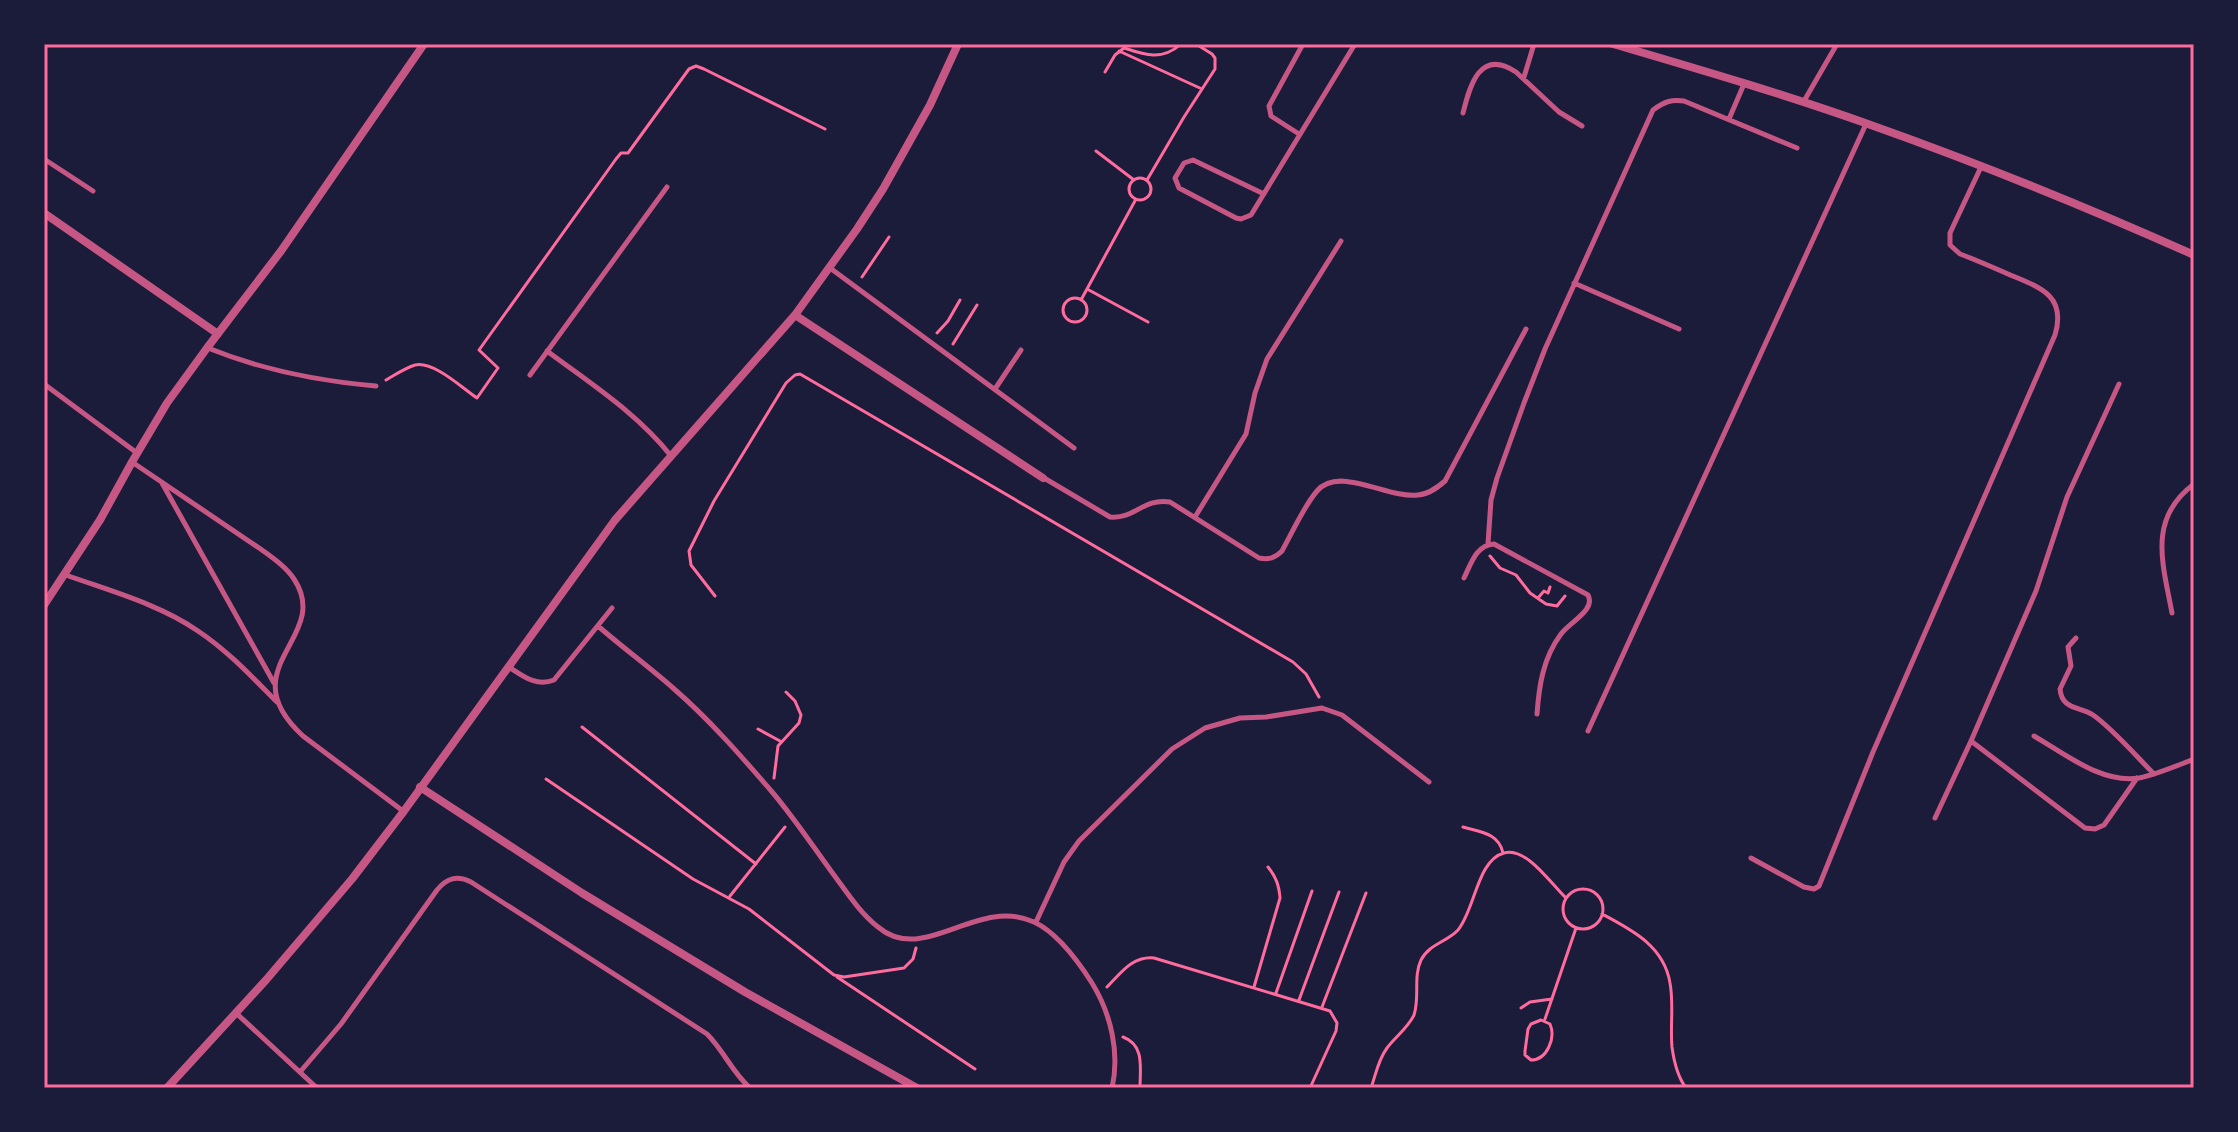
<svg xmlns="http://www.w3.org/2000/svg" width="2238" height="1132" viewBox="0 0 2238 1132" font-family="'Sofia Sans Condensed',sans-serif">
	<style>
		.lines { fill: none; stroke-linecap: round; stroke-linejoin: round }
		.path { stroke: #ff6b9d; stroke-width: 3 }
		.service { stroke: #c65784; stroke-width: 5 }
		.minor { stroke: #c65784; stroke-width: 8 }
		.neatline { fill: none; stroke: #ff6b9d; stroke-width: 3 }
	</style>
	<rect width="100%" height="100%" fill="#1b1b3a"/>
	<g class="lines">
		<path class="path" d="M1119 51 1202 89
			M1105 72 1115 55 1124 48C1145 55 1162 61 1181 44
			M1096 151 1134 180
			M1129 189a11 11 0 1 1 22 0a11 11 0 1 1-22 0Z
			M1147 180 1184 117 1215 69V58L1212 54 1196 44
			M862 277 889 237
			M1087 289 1148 322
			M1063 310a12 12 0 1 1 24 0a12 12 0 1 1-24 0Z
			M1081 300 1136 199
			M937 333 948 321 960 300
			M953 344 977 305
			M386 380C395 375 405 368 415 365 434 361 462 388 477 398L498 368 479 350 616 159 621 153H628L689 69 696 66 704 69 825 129
			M1490 556 1500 568 1516 575 1530 593 1546 604 1557 606 1565 596
			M715 596 691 565 689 551 714 501 786 383 795 375 800 374 1293 662 1306 674 1319 697
			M1538 598 1544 591 1548 593 1550 587
			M582 727 756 864
			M758 729 780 741
			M774 778 778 746 799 723 801 715 795 701 786 692
			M546 779 693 879 749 909 834 975 844 977 904 968 913 959 916 948
			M1463 827C1480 832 1499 833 1503 853
			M1563 909a20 20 0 1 1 40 0a20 20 0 1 1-40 0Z
			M730 896 785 827
			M1602 914C1632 930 1664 946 1670 983 1674 1004 1670 1026 1672 1047 1674 1062 1677 1076 1686 1088
			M837 977 975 1069
			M1107 987C1121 973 1132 956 1154 958L1330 1011 1337 1023 1336 1031 1310 1088
			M1254 987 1280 898C1279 885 1276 877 1268 867
			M1276 993 1312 891
			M1299 1000 1339 892
			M1322 1007 1366 893
			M1521 1008 1530 1002 1552 999
			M1545 1019 1576 928
			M1541 1020 1550 1024C1556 1038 1547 1060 1531 1060L1525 1055V1051L1528 1029 1531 1024Z
			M1123 1037C1145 1045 1140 1068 1140 1088
			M1371 1088C1376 1074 1378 1060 1387 1048 1395 1037 1408 1028 1414 1015 1420 997 1413 977 1421 960 1429 944 1447 942 1458 930 1475 910 1477 860 1504 853 1527 847 1550 883 1566 898"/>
		<path class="service" d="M1524 77 1534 44
			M1804 101 1837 44
			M1463 113C1470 85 1480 48 1516 72L1559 112 1582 126
			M1729 119 1744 84
			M1299 134 1271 116 1269 106 1303 44
			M44 159 93 191
			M1264 194 1193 160 1184 163 1175 178 1179 188 1236 218 1241 219 1251 215 1355 44
			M830 268 1074 448
			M1574 283 1679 329
			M208 348C262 370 318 381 376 386
			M547 351C591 384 637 413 671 456
			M530 375 667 187
			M44 384 137 453
			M995 389 1021 350
			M132 462 262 550C273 558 286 567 294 579 333 638 228 667 303 736L403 811
			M1044 478 1110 517C1136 519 1142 498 1170 502L1259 558C1269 560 1275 558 1282 551 1292 533 1304 506 1317 491 1339 465 1388 499 1418 495 1429 494 1437 488 1445 481L1526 329
			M162 483 274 683
			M1195 517 1246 434 1255 393 1267 359 1341 241
			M1488 544 1491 500 1497 478 1524 403 1545 349 1653 110C1664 102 1671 99 1684 101L1797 148
			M66 575C110 591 159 604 198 631 228 651 252 677 277 702
			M1464 578C1471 564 1476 545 1494 544L1588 595C1596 610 1570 622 1561 634 1543 658 1539 686 1537 714
			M2172 613C2163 564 2147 519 2194 484
			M598 626C622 647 648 666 673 688 709 719 742 757 773 793 794 818 812 845 831 871 846 891 859 912 878 927 924 966 977 896 1034 922 1058 933 1078 961 1092 983 1111 1014 1120 1053 1112 1088
			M2076 638 2068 647 2071 666 2060 689C2062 710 2079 706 2093 715 2112 728 2137 757 2154 774
			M509 667C523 676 536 687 554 680L612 608
			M1588 731 1866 124
			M2034 736C2065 754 2102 784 2139 778 2158 774 2176 766 2194 759
			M1971 741 2085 828 2095 829 2104 825 2137 778
			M1935 818 1971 741 2036 591 2067 497 2119 384
			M1751 858 1804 887 1814 889 1819 886 1873 752 2055 335C2067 295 2039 287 2008 274 1992 267 1976 260 1960 254L1950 245V233L1981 167
			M1036 922 1064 862 1079 841 1172 749 1205 728 1240 718 1266 717 1322 708 1342 715 1429 782
			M236 1013 317 1088
			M300 1072 341 1024 437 890C447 878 457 875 471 882L707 1034C724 1051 732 1072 750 1088"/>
		<path class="minor" d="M1613 44C1698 69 1784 94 1868 124 1978 163 2087 207 2194 255
			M44 213 218 334
			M795 315 1043 478
			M44 605 100 520 132 462 167 403 207 348 281 251 424 44
			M420 787 582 893 745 992 917 1088
			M167 1088 266 980 352 879 404 811 615 520 795 315 857 229 883 189 930 105 958 44"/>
	</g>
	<rect width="2238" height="1132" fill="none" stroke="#1b1b3a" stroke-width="92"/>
	<rect x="46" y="46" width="2146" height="1040" class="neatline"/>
</svg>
